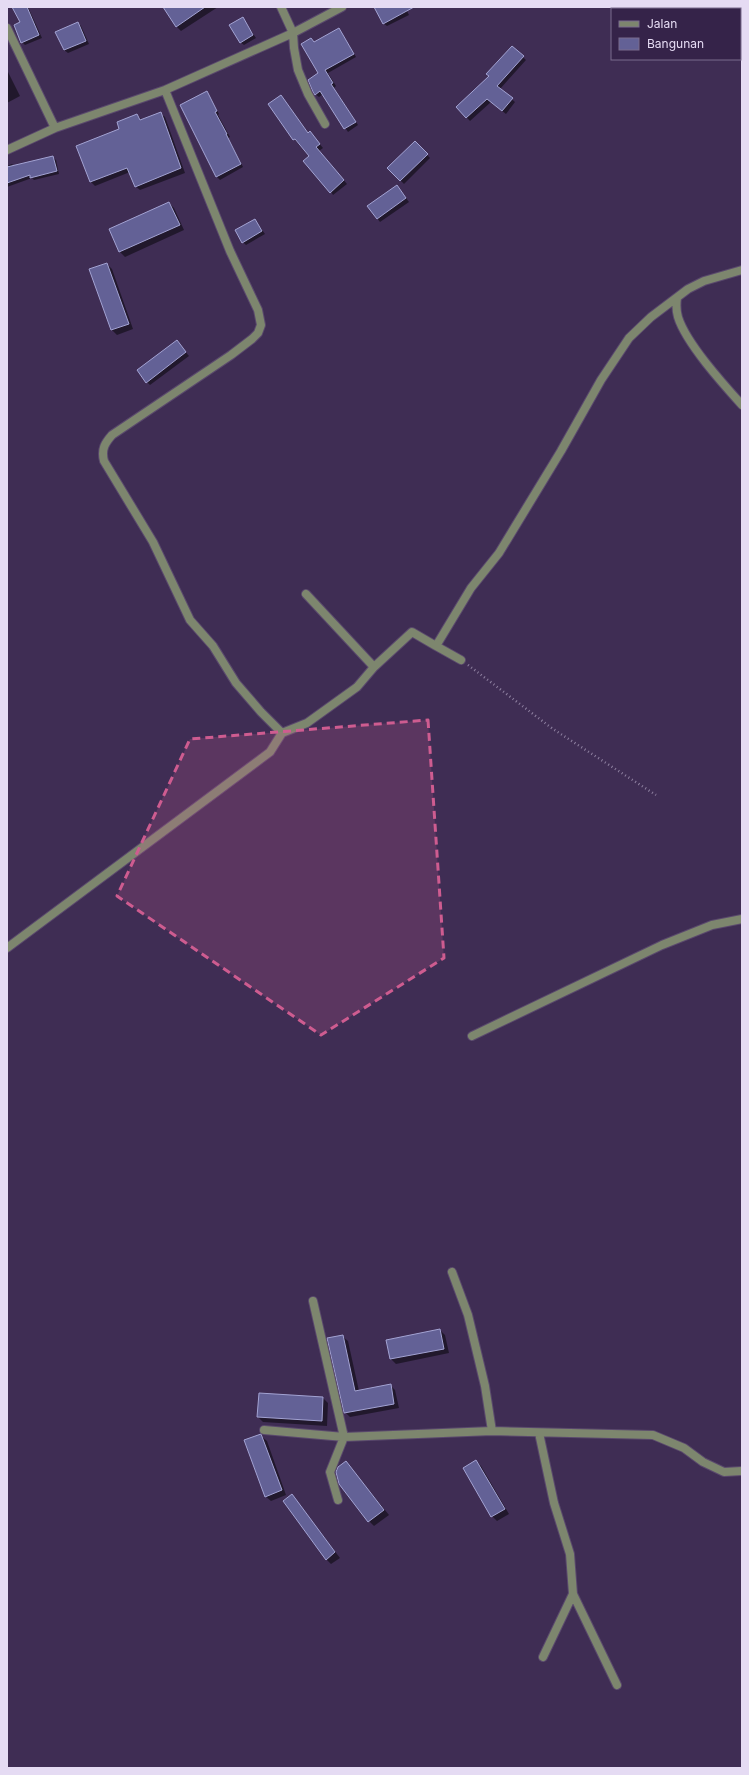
<svg xmlns="http://www.w3.org/2000/svg" width="749" height="1775" viewBox="0 0 749 1775" font-family="Inter,sans-serif">
	<style>
		.shadow { fill: #0007 }
		.building { fill: #636196; stroke: #a3a3d3 }
		.lines { fill: none; stroke-linecap: round; stroke-linejoin: round }
		.street-casing { stroke: #5a496d; stroke-width: 10 }
		.path { stroke: #8f81a1; stroke-width: 2.5; stroke-dasharray: 1 3; stroke-linecap: butt }
		.street { stroke: #7d866e; stroke-width: 8 }
		.marked { fill: #ce5c90; fill-opacity: 0.2; stroke: #ce5c90; stroke-width: 3; stroke-dasharray: 8 5; stroke-linejoin: round }
	</style>
	<rect width="100%" height="100%" fill="#3f2d54"/>
	<path class="shadow" d="M14 7H28L42 38 25 45 22 42 21 23Z
		M172 7H218L181 31 176 26Z
		M379 7H405L409 15 387 26 383 23Z
		M652 7H697L698 9H653Z
		M242 18 256 38 244 45 240 42Z
		M78 23 81 26 89 44 68 53 64 50 57 32Z
		M339 29 356 57 328 73 336 86 334 88 358 125 348 132 323 94 319 97 315 94 320 73Z
		M512 47 526 60 500 89 515 102 506 114 491 102 470 121 457 107 490 77Z
		M7 70 20 96 7 103Z
		M207 92 219 114 218 115 230 137 228 138 243 167 220 180 216 176Z
		M281 96 309 134 313 136 323 148 319 151 347 184 333 195 310 157 294 139 270 104Z
		M160 113 165 117 185 173 140 190 135 186 130 172 95 186 91 182 121 129 137 115 142 120Z
		M415 142 430 158 404 184 388 168Z
		M52 157 56 160 59 174 34 180 32 178 7 187V166L12 164 15 167Z
		M397 186 409 202 380 222 368 206Z
		M169 203 174 208 184 230 125 257 120 252 110 230Z
		M255 220 265 234 246 245 243 242Z
		M107 264 112 269 133 329 117 335 112 330 90 270Z
		M180 345 189 356 150 385 147 382Z
		M440 1330 445 1335 449 1353 396 1364 391 1359 387 1341Z
		M342 1336 348 1341 359 1391 390 1385 395 1390 399 1408 350 1417 345 1412Z
		M323 1398 328 1403 327 1426 263 1422 258 1417Z
		M261 1436 267 1441 286 1495 271 1501 265 1496Z
		M476 1461 481 1466 509 1514 497 1521 492 1516Z
		M346 1462 389 1515 374 1526 369 1521Z
		M292 1495 340 1558 331 1564 326 1559Z"/>
	<path class="building" d="M12 7H27L39 35 21 43 14 25 20 22Z
		M163 7H205L176 27Z
		M374 7H414L383 24Z
		M243 17 253 35 240 43 229 25Z
		M78 22 86 41 64 50 55 32Z
		M339 28 354 54 325 70 333 83 331 84 356 122 344 129 320 91 315 95 313 92 308 80 318 73 301 44 311 38 314 42Z
		M512 46 524 56 497 86 513 98 502 111 487 99 466 118 456 107 489 76 486 74Z
		M207 91 217 111 215 112 227 134H226L241 164 216 177 180 105Z
		M281 95 308 133 310 131 320 144 316 147 344 180 330 193 303 161 309 156 295 139 293 140 268 104Z
		M161 112 181 168 135 187 127 168 90 182 76 146 119 129 117 122 137 114 140 120Z
		M415 141 428 154 400 181 387 168Z
		M53 156 57 171 30 178V175L7 183V167Z
		M397 185 406 198 377 219 367 206Z
		M169 202 180 225 119 252 109 229Z
		M255 219 262 231 242 243 235 230Z
		M107 263 129 324 111 330 89 269Z
		M177 340 186 352 146 383 137 370Z
		M440 1329 444 1349 390 1359 386 1340Z
		M343 1335 355 1391 391 1384 394 1404 344 1413 327 1338Z
		M259 1393 323 1397 322 1421 257 1417Z
		M261 1434 282 1490 265 1497 244 1440Z
		M476 1460 505 1509 491 1517 463 1468Z
		M346 1461 384 1510 368 1522 339 1484 336 1472 338 1467Z
		M292 1494 335 1552 326 1560 283 1501Z"/>
	<g class="lines">
		<g class="street-casing">
			<path id="street" d="M281 7 293 33 294 48 298 70 308 94 325 124
				M7 28 55 128
				M165 90 230 251 258 310 261 325 258 333 252 339 231 355 112 435C105 443 101 449 104 461L153 542 190 620 213 646 236 683 261 712 282 733
				M7 150 55 128 165 90 293 33 342 7
				M677 298C676 305 676 310 678 317 686 343 723 384 742 405
				M306 594 374 667
				M436 646 461 660
				M7 948 270 752 282 733 307 723 357 687 374 667 412 632 436 646 471 588 499 553 561 451 601 380 629 338 651 317 688 289 704 281 742 270
				M472 1036 662 945 712 925 742 919
				M452 1272 468 1315 485 1386 492 1431
				M264 1430 344 1437 313 1301
				M539 1433 554 1503 570 1554 573 1594 543 1657
				M338 1500 330 1472 344 1437 492 1431 653 1435 684 1448 703 1462 724 1472 742 1471
				M573 1594 617 1685"/>
		</g>
		<path class="path" d="M468 665 553 729 656 795"/>
		<use href="#street" class="street"/>
	</g>
	<path class="marked" d="M428 720 444 958 321 1035 117 896 190 739Z"/>
	<rect width="749" height="1775" fill="none" stroke="#e5dbf3" stroke-width="16"/>
	<rect x="611" y="8" width="130" height="52" fill="#352349" stroke="#7b6d8d"/>
	<rect x="619" y="21" width="20" height="6" fill="#7d866e" stroke="#7b6d8d"/>
	<text x="647" y="28" font-size="12" fill="#e5dbf3">Jalan</text>
	<rect x="619" y="38" width="20" height="12" fill="#636196" stroke="#7b6d8d"/>
	<text x="647" y="48" font-size="12" fill="#e5dbf3">Bangunan</text>
</svg>
